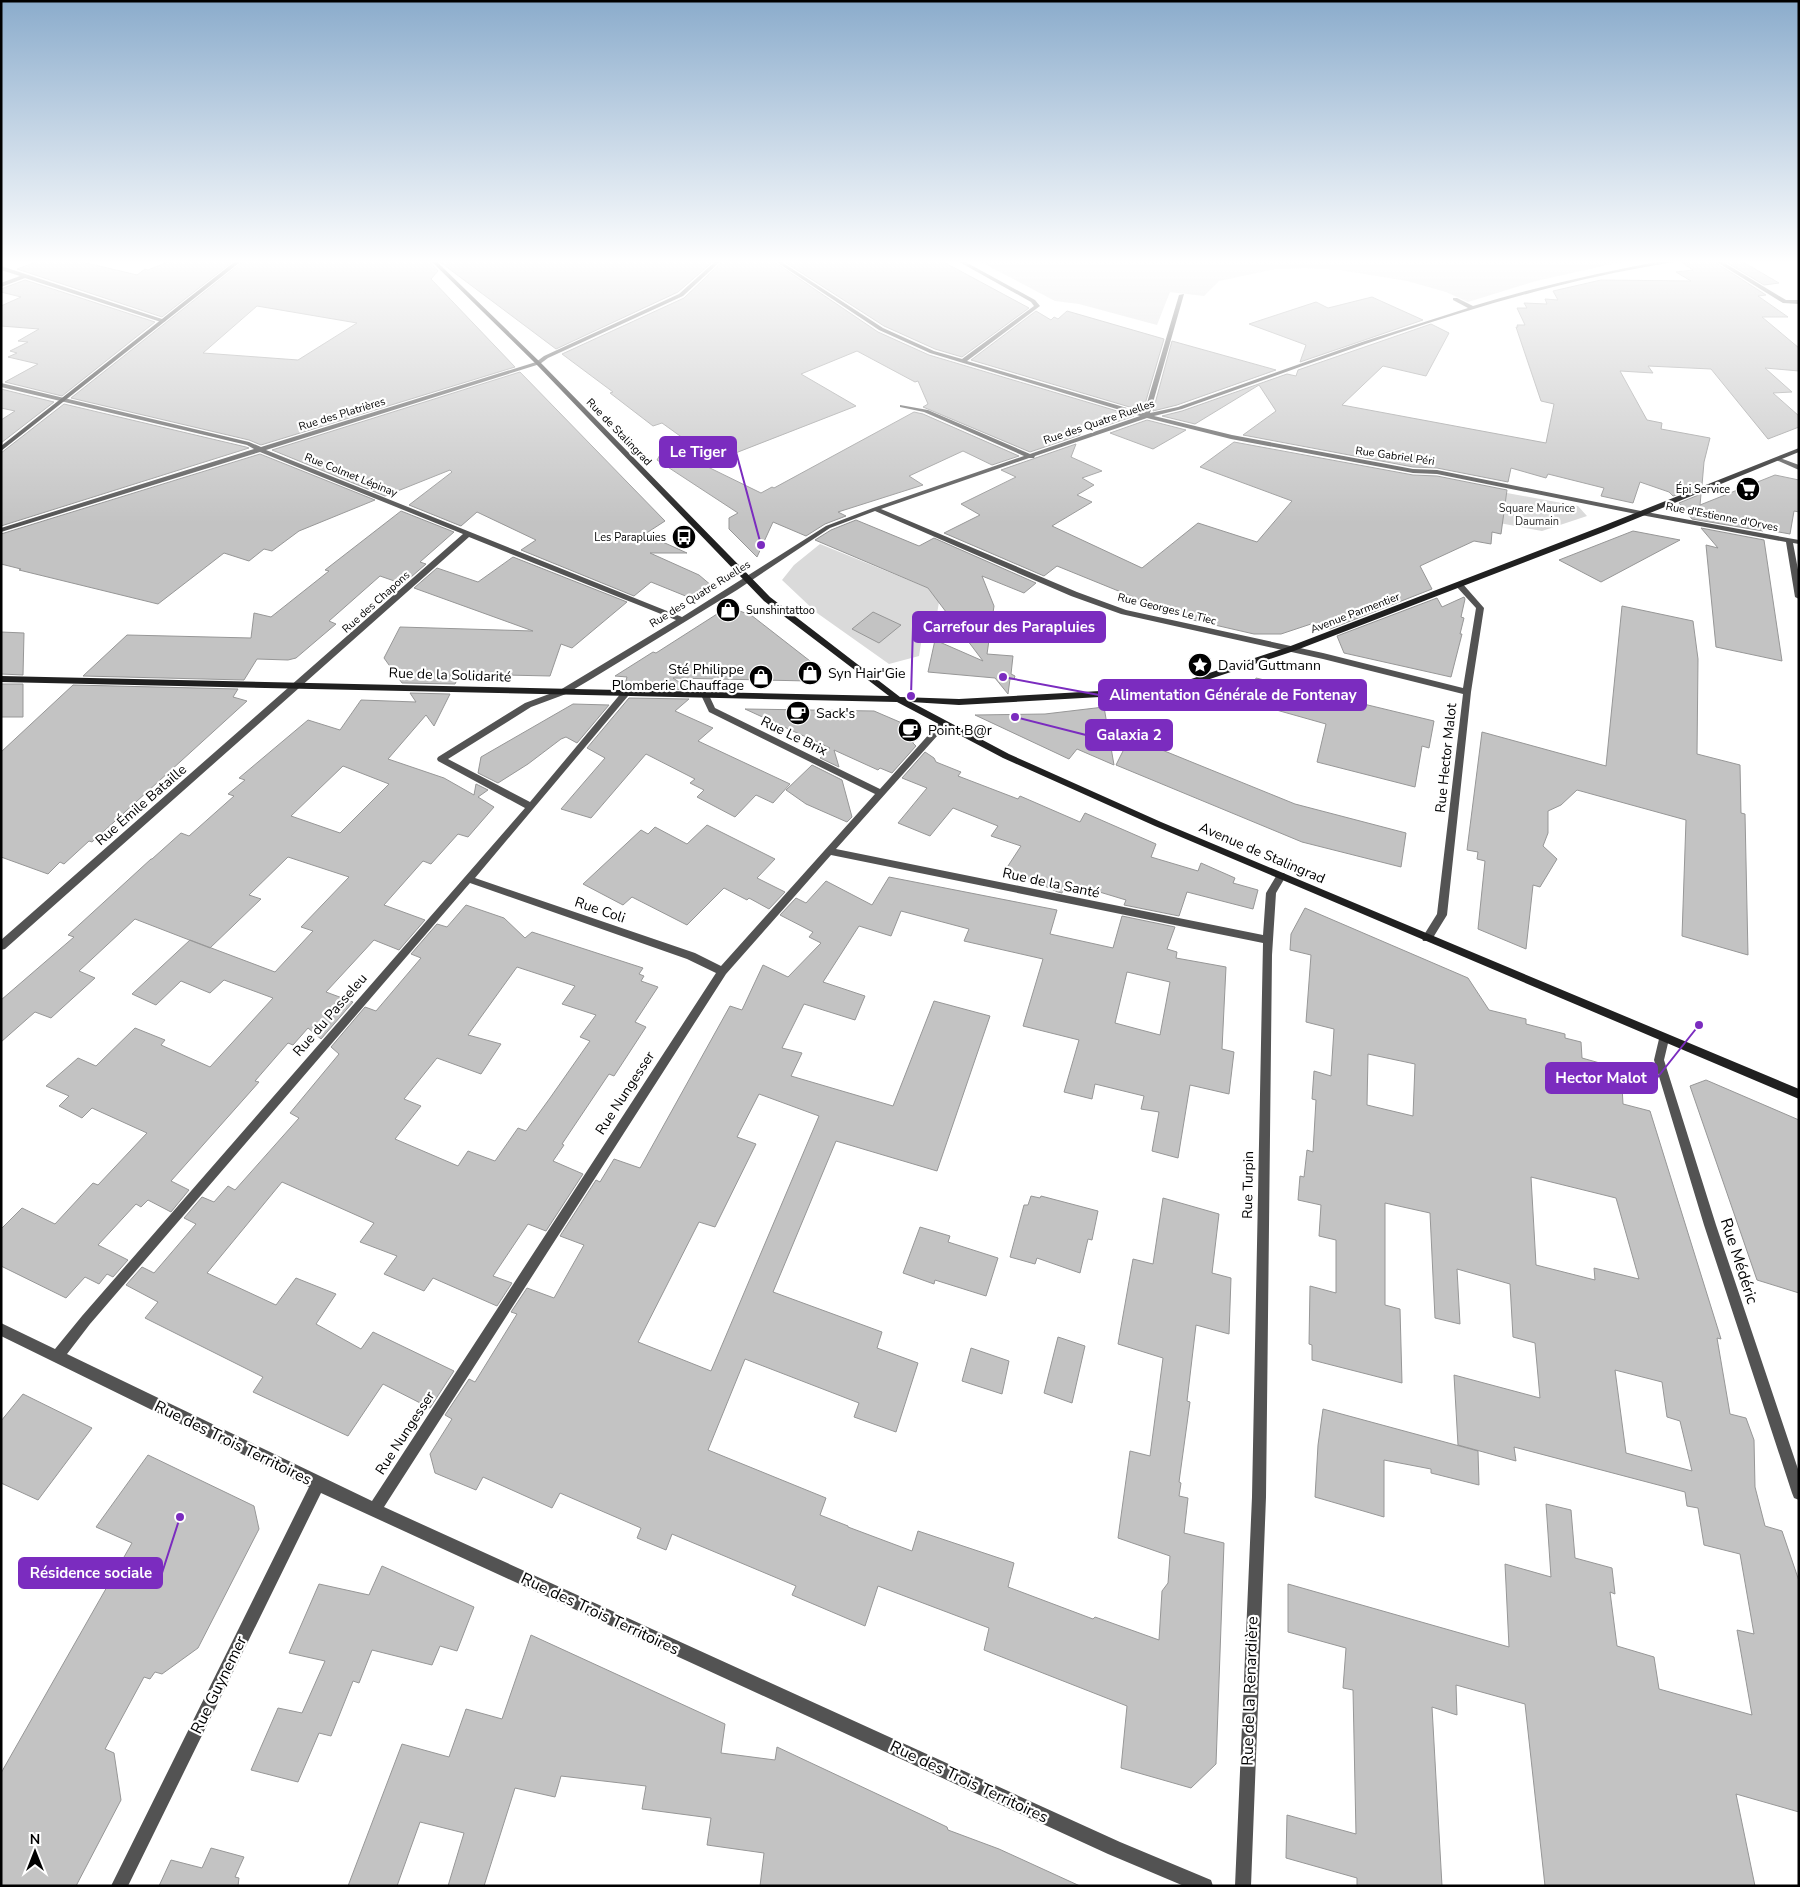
<svg xmlns="http://www.w3.org/2000/svg" width="1800" height="1887" viewBox="0 0 1800 1887" font-family="'Nunito Sans',sans-serif">
	<style>
		.green { fill: #dadada }
		.building { fill: #c3c3c3; stroke: #979797; fill-rule: evenodd }
		.lines { fill: none; stroke-linecap: round; stroke-linejoin: round }
		.street { fill: #535353; fill-rule: evenodd }
		.secondary { fill: #202020; fill-rule: evenodd }
		.labels { text-anchor: middle; dominant-baseline: central; stroke-width: 4.5; stroke-linejoin: round; paint-order: stroke }
		.far-street-label { font-size: 11px; fill: #000; stroke: #fff }
		.far-poi-label { font-size: 11px; fill: #000; stroke: #fff; text-anchor: end }
		.far-park-label { font-size: 11px; fill: #313131; stroke: #fff }
		.poi-label { font-size: 14px; fill: #000; stroke: #fff; text-anchor: start }
		.street-label { font-size: 14px; fill: #000; stroke: #fff }
		.near-street-label { font-size: 16px; fill: #000; stroke: #fff }
		.leader { fill: none; stroke: #7b2cbf; stroke-width: 2 }
		.callout-dot { fill: #7b2cbf; stroke: #fff; stroke-width: 2 }
		.callout { fill: #7b2cbf; stroke: #7b2cbf; stroke-width: 2 }
		.callout-label { font-size: 15px; text-anchor: middle; font-weight: bold; fill: #fff }
	</style>
	<rect width="100%" height="100%" fill="#fff"/>
	<path class="green" d="M975 259H1635L1536 281 1468 302 1446 292 1407 281 1340 270 1305 268 1276 269 1219 281 1204 296 1170 292 1157 325 1079 304 1055 301Z
		M1507 493 1578 506 1587 516 1542 531 1494 522 1498 497 1506 498Z
		M820 544 928 588 939 602 933 638 922 637 919 656 889 664 817 613 782 580 794 565Z"/>
	<path class="building" d="M44 259H70L137 275 145 269 148 270 175 259H236L162 317 17 269Z
		M246 259H427L438 271 431 279 515 367 261 445 249 440 71 398ZM257 306 357 323 298 360 203 353Z
		M436 259H716L678 292 556 349Z
		M725 259H770L878 332 929 355 1134 416 1099 428 1085 423 1080 435 1030 452 923 407 928 404 918 381 915 382 857 351 801 374 856 406 715 461 662 423 653 426 610 393 613 392 562 354 684 298Z
		M780 259H938L1029 308 962 357 935 349 884 326Z
		M1683 259H1710L1766 295 1758 296 1788 317H1762L1799 348V371L1765 368 1792 392 1773 393 1799 416V427L1768 439 1711 369 1648 366 1653 373 1620 371 1647 420 1662 423 1661 429 1710 438 1704 462 1702 485 1673 496 1669 492 1640 482 1633 503 1601 496 1604 488 1548 474 1546 478 1511 468 1508 482 1437 468 1413 467 1243 435 1276 411 1259 385 1195 424 1162 416 1182 411 1287 374 1296 376 1298 370 1431 324 1449 333 1426 376 1383 366 1342 405 1546 443 1554 404 1541 401 1516 327H1518L1517 325H1525L1517 308H1527L1524 303 1547 304 1545 299 1558 300 1553 291 1601 280 1691 281 1676 272 1693 270 1681 262Z
		M1721 259H1738L1779 283 1764 285Z
		M25 280 155 322 62 396 5 382 38 364 8 357 17 353 10 351 28 342 18 341 39 329 1 326V306L21 297 1 292V289Z
		M1372 297 1423 320 1300 362 1306 345 1249 324 1316 302 1328 308Z
		M1036 311 1051 320 1054 317 1058 319 1067 311 1164 339 1143 411 971 360Z
		M1172 341 1276 370 1177 405 1153 411Z
		M520 372 665 521 645 534 687 553H650L699 575 712 586 693 599 651 582 634 596 521 550 536 540 477 512 461 526 409 505 452 472 450 470 385 496 272 450Z
		M1 389 54 402 1 443V420L15 411 1 408Z
		M64 404 246 447 249 448 1 526V453Z
		M914 412 923 414 1019 456 992 465 963 451 909 476 923 485 838 512 846 516 825 524 806 536 773 522 757 557 729 529V518L738 513 657 460 665 446 761 493 772 487 774 488Z
		M1147 420 1186 430 1153 449 1110 433Z
		M1234 442 1413 475 1437 476 1507 490 1501 534 1492 532 1491 544 1474 541 1420 566 1432 589 1330 629 1311 624 1281 634H1254L1193 620 1194 618 1144 607 1148 603 1057 566 1044 576 944 533 980 515 961 504 1016 477 1001 470 1076 444 1071 457 1102 471 1082 478 1094 485 1077 495 1092 502 1052 526 1142 568 1198 523 1257 542 1292 501 1200 467Z
		M260 454 375 500 299 531 272 551 264 549 249 561 224 553 158 604 19 570 21 569 1 564V534Z
		M1775 475 1799 480V512L1794 511 1790 534 1762 529 1763 531 1692 519 1679 503 1701 494 1700 505Z
		M401 511 454 532 420 562 426 564 403 584 380 576 329 621 336 624 296 658 288 660 257 659 244 680 83 676 127 635 251 638 254 613 271 617 329 571 325 570Z
		M856 520 919 546 934 538 1036 583 1024 593 982 576 994 606 987 654 1013 656 1011 674 1015 676 1014 679H1010L1008 694 995 678 928 672 935 640 983 661 928 588 815 540 831 530Z
		M1701 528 1764 540 1782 661 1716 647 1706 545 1718 548Z
		M1633 531 1680 540 1601 582 1559 560Z
		M513 557 627 602 572 648 561 644 550 676 460 674 455 684 402 683 384 658 400 627 533 631 414 588 437 568 478 582Z
		M1464 597 1465 599 1461 617 1464 618 1460 634H1462L1451 677 1344 653 1337 636 1437 598 1442 607Z
		M1622 606 1693 621 1698 659 1697 754 1740 765 1741 813 1745 814 1748 955 1682 936 1686 820 1577 790 1561 805 1548 811V833L1543 846 1557 859 1540 887 1533 885 1526 949 1478 929 1485 861 1477 859 1478 852 1467 850 1482 732 1606 766Z
		M728 607 751 615 819 668 808 681 673 678 691 690 624 688 627 677 615 676 653 652 656 653Z
		M873 612 901 625 879 643 852 629Z
		M1 632 24 633 23 675 1 674Z
		M1256 678 1434 721 1429 748 1422 746 1415 787 1317 762 1326 724 1248 702Z
		M1 684H23V717H1Z
		M73 685 238 689 233 697 247 701 92 842 89 841 64 864 60 862 48 874 1 857V752Z
		M410 693 450 694 434 726 426 715 388 759 444 778 474 795 476 784 488 790 478 797 494 807 468 837 458 834 431 864 423 861 384 905 425 920 399 950 374 940 326 992 353 1002 321 1039 308 1028 293 1045 288 1043 255 1081 259 1082 171 1181 189 1190 171 1212 148 1200 141 1207 136 1204 98 1245 128 1260 113 1277 107 1274 99 1284 85 1277 66 1298 1 1266V1229L22 1208 55 1224 93 1183 98 1185 147 1133 92 1108 82 1118 59 1106 69 1096 46 1086 78 1058 96 1066 135 1028 165 1040 161 1045 210 1067 273 998 224 980 210 993 181 981 156 1005 132 994 190 940 275 972 313 931 301 927 349 877 288 857 249 895 261 899 210 948 135 919 79 971 95 978 51 1018 35 1012 1 1042V1000L74 937 68 935 151 859H152L181 833 189 836 234 796 228 794 245 780 239 778 308 720 340 730 361 700 416 702ZM343 766 389 784 340 833 291 816Z
		M629 698 689 699 675 711 713 728 698 741 790 784 773 803 756 795 735 817 697 797 704 790 690 783 695 779 646 754 591 818 561 809 605 758 587 748Z
		M573 704 609 705 577 743 566 737 561 739 528 764 498 783 478 773 481 757Z
		M1104 707 1114 765 1077 749 1069 759 975 715 1045 714Z
		M745 709 874 711 909 726 913 743 916 746 892 773 880 768 878 770 834 750 839 767 820 758 830 748Z
		M1130 737 1295 804 1406 833 1401 867 1302 842 1116 765Z
		M925 752 934 758 936 762 961 772 958 776 1018 799 1020 796 1080 822 1085 813 1156 844 1151 857 1198 871 1201 863 1235 878 1233 883 1258 890 1253 909 1187 892 1179 916 1124 905 1126 900 1073 884 1071 888 1064 886 1062 893 1058 892 1006 869 1021 846 991 836 998 826 953 808 930 836 898 823 927 788 902 778Z
		M812 765 842 780 852 817 847 822 806 804 786 790Z
		M707 825 775 859 757 878 785 892 769 909 749 898 747 900 724 888 687 925 632 897 623 905 583 884 641 830 648 834 655 827 687 844Z
		M889 877 1057 910 1050 934 1113 948 1122 916 1175 927 1167 949 1177 952 1176 958 1226 967 1222 1049 1234 1052 1229 1094 1190 1085 1178 1158 1152 1151 1159 1112 1141 1109 1144 1096 1095 1084 1092 1099 1064 1092 1079 1040 1023 1026 1043 959 964 941 969 929 901 911 891 936 859 926 823 982 865 996 855 1020 804 1004 782 1048 802 1053 791 1076 893 1106 934 1001 990 1016 937 1171 836 1141 773 1292 882 1332 877 1348 918 1363 896 1432 854 1417 859 1403 745 1359 708 1450 826 1498 820 1515 848 1526V1527L912 1551 918 1531 1014 1563 1008 1587 1093 1619 1095 1617 1159 1640 1162 1591 1168 1583 1170 1556 1118 1538 1130 1451 1150 1456 1163 1358 1118 1344 1133 1259 1153 1264 1163 1198 1219 1214 1212 1273 1231 1278 1229 1334 1196 1325 1187 1401 1190 1402 1179 1482 1181 1483 1179 1496 1188 1498 1184 1533 1224 1543 1216 1764 1191 1788 1121 1768 1127 1706 984 1650 989 1628 878 1586 865 1626 792 1595 796 1586 672 1534 666 1550 637 1538 641 1528 560 1493 552 1508 483 1477 476 1490 435 1473 430 1454 452 1419 445 1415 469 1379 475 1382 517 1314 511 1312 527 1288 554 1298 584 1245 560 1236 596 1180 600 1182 614 1159 640 1168 730 1006 742 1010 763 965 788 977 821 943 809 937 813 932 780 915 796 898 806 903 826 881 872 905ZM1127 972 1170 982 1160 1035 1115 1023ZM759 1094 819 1116 711 1371 638 1342 699 1222 715 1227 756 1144 737 1137Z
		M466 905 504 918 525 938 532 932 643 968 639 974 644 976 641 981 658 987 635 1022 646 1027 614 1076 609 1074 562 1144 564 1145 553 1161 583 1174 546 1231 528 1224 493 1276 512 1283 497 1306 433 1278 424 1291 384 1274 397 1256 360 1242 374 1223 282 1182 207 1273 276 1305 296 1278 336 1294 316 1324 361 1349 373 1332 454 1371 430 1408 383 1384 348 1436 253 1392 263 1377 145 1318 158 1302 126 1285 142 1267 154 1273 196 1224 184 1218 202 1197 214 1202 228 1186 235 1190 299 1118 290 1113 339 1054 331 1047 365 1007 376 1011 421 958 411 954 437 924 447 927ZM517 967 575 986 562 1004 596 1015 580 1037 590 1041 550 1098 526 1131 518 1128 495 1161 468 1151 458 1166 395 1139 421 1106 404 1099 437 1058 481 1074 501 1044 468 1035Z
		M1305 908 1468 978 1489 1010 1526 1019V1024L1565 1034V1038L1581 1042 1582 1058 1621 1069 1623 1104 1650 1111 1721 1339 1717 1338 1730 1414 1746 1418 1754 1440 1755 1487 1765 1526 1782 1531 1799 1581V1812L1736 1794 1755 1886H1545L1525 1704 1456 1685 1457 1715 1432 1707 1442 1886H1357V1878L1286 1858 1287 1815 1356 1834 1353 1690 1343 1688 1346 1648 1288 1632V1584L1509 1647 1505 1564 1551 1577 1546 1504 1571 1510 1575 1558 1612 1568 1615 1594 1610 1592 1617 1646 1654 1657 1659 1689 1752 1715 1737 1630 1754 1634 1740 1554 1704 1545 1698 1508 1687 1506 1685 1492 1514 1447 1516 1461 1458 1445 1454 1375 1540 1398 1535 1343 1513 1337 1510 1284 1457 1269 1460 1324 1435 1318 1430 1213 1385 1203V1305L1400 1309 1402 1383 1312 1360V1345L1309 1344 1310 1286 1336 1293V1240L1319 1236 1321 1205 1298 1200 1300 1176 1304 1177 1307 1150 1313 1152 1316 1100 1312 1099 1314 1071 1331 1076 1334 1029 1306 1022 1311 955 1290 950 1291 934ZM1368 1054 1415 1064 1413 1116 1367 1105ZM1531 1177 1616 1198 1639 1279 1594 1268 1595 1280 1536 1265ZM1615 1370 1662 1382 1667 1417 1680 1421 1692 1471 1626 1453Z
		M1706 1080 1799 1120V1293L1757 1280 1690 1086Z
		M1031 1196 1040 1198 1041 1196 1098 1211 1092 1240 1088 1239 1080 1273 1037 1258 1035 1264 1010 1257 1024 1205H1028Z
		M920 1227 950 1236 948 1242 998 1258 986 1296 935 1280 934 1284 903 1273Z
		M1058 1337 1085 1346 1072 1403 1044 1393Z
		M971 1348 1009 1361 1002 1394 962 1381Z
		M23 1394 92 1428 38 1500 1 1483V1421Z
		M1323 1409 1478 1451 1479 1485 1431 1473V1469L1384 1460V1517L1315 1497 1318 1445Z
		M148 1455 254 1506 259 1529 198 1648 162 1674 155 1672 150 1679 144 1677 105 1749 114 1753 121 1800 76 1886H1V1773L132 1543 96 1527Z
		M382 1566 474 1607 457 1651 440 1646 432 1665 372 1650 359 1683 353 1681 331 1736 319 1733 298 1782 251 1770 278 1708 302 1713 325 1661 289 1653 319 1584 369 1595Z
		M531 1635 725 1724 721 1753 775 1760 777 1747 922 1815 947 1827 948 1830 999 1849 1080 1886H760L764 1853 707 1845 711 1818 642 1809 646 1786 561 1776 555 1797 515 1788 484 1886H448L464 1833 420 1822 397 1886H348L402 1744 449 1757 466 1709 502 1719Z
		M211 1848 244 1857 235 1877 239 1878 238 1886H159L171 1860 202 1868Z"/>
	<g class="lines">
		<path class="street" d="M718 259H723L683 296 548 358 540 364 266 450 682 617 826 526 873 508 1024 456 924 412 900 407V405L928 410 1030 454 1140 416 930 353 879 330 772 259H777L883 328 934 351 962 359 1034 306 1031 302 954 259H960L1035 300 1040 306 967 361 1144 413 1179 295 1184 294 1150 413 1178 407 1362 342 1468 308 1453 300V298H1457L1473 306C1539 286 1606 271 1673 259H1681L1679 261C1637 268 1595 276 1553 287 1427 319 1305 366 1182 409L1154 416 1232 435 1413 469 1437 470 1641 511 1799 540V544L1793 543 1799 575V599L1795 597 1786 542 1641 515 1437 474 1413 473 1231 439 1147 418 1035 456 1034 458H1029L881 509 1077 592 1126 610 1323 653 1463 688 1476 608 1455 585 1456 583H1462L1484 608 1471 692 1447 915 1431 941H1423L1422 938 1437 914 1463 694 1323 659 1121 614 1071 596 875 511 830 528 737 590 593 678 566 694 531 707 448 759 530 802 622 692H628V696L475 878 695 953 721 966 875 794 709 712 701 695 705 692 708 693 715 708 880 789 940 722H946V726L836 849 1263 935 1266 893 1278 873H1284L1286 876 1276 893 1272 955 1266 1497 1251 1886H1235L1252 1497 1263 943 831 855 726 974 384 1507 1120 1842 1211 1880 1213 1886H1184L1108 1854 321 1493 128 1886H111L309 1487 1 1336V1323L55 1349 82 1316 525 808 438 761 437 759 438 757 525 703 560 690 676 620 469 537 5 949 1 950V940L463 534 260 452 1 532V528L254 449 247 445 1 387V383L249 442 261 447 536 362 544 356 679 294ZM470 883 687 959 716 973 372 1501 67 1354 90 1324Z
			M1712 259H1718L1786 300H1799V304L1783 303Z
			M1 266 165 320 166 321 161 322 25 278 1 287V283L20 276 1 270Z
			M1776 458H1780L1799 465V470L1776 460Z
			M1664 1035 1668 1036 1669 1039 1664 1060 1716 1225 1799 1472V1500L1794 1498 1792 1493 1704 1225 1654 1060 1659 1039 1660 1036Z"/>
		<path class="secondary" d="M238 259H244L1 451V446Z
			M429 259H434L540 362 770 597 900 697 959 699 1118 690 1182 682 1288 647 1600 527 1799 448V452L1606 531 1294 651 1186 687 1118 696 959 705 911 702 1009 754 1161 822 1799 1089V1099L1155 826 1003 758 897 702 1 682V676L889 696 764 601 536 364Z"/>
	</g>
	<linearGradient id="sky" x2="0" y2="1"><stop stop-color="#8baccc"/><stop offset="0.5" stop-color="#fff"/><stop offset="1" stop-color="#fff" stop-opacity="0"/></linearGradient>
	<rect width="1800" height="523" fill="url(#sky)"/>
	<defs>
		<g id="supermarket-disc" transform="scale(1.25)"><circle r="9.5" fill="#000" stroke="#fff"/><path d="M-6-5.5h2.5l.6 2H6L4.5 2H-2.5L-4.4-4H-6ZM-1.5 3.2a1.3 1.3 0 1 0 .1 0ZM3 3.2a1.3 1.3 0 1 0 .1 0Z" fill="#fff"/></g>
		<g id="bus-disc" transform="scale(1.25)"><circle r="9.5" fill="#000" stroke="#fff"/><path d="M-5-6H5V4H4V6H2V4H-2V6H-4V4H-5ZM-3.5-4V0h7V-4ZM-3.5 1.2v1.5H-2V1.2ZM2 1.2v1.5H3.5V1.2Z" fill="#fff"/></g>
		<g id="shop-disc" transform="scale(1.25)"><circle r="9.5" fill="#000" stroke="#fff"/><path d="M-5-2.5h2.3a2.7 3.5 0 0 1 5.4 0H5L5.5 6h-11ZM-1.5-2.5h3a1.5 2.3 0 0 0-3 0Z" fill="#fff"/></g>
		<g id="sight-disc" transform="scale(1.25)"><circle r="9.5" fill="#000" stroke="#fff"/><path d="M0-6L1.8-2.2L6-1.7L2.9 1.2L3.7 5.4L0 3.3L-3.7 5.4L-2.9 1.2L-6-1.7L-1.8-2.2Z" fill="#fff"/></g>
		<g id="cafe-disc" transform="scale(1.25)"><circle r="9.5" fill="#000" stroke="#fff"/><path d="M-5.5-4.5H6V0H3Q3 3.5 0 3.5H-2.5Q-5.5 3.5-5.5 0ZM3-3.2v2h1.7v-2ZM-6 4.5H4V6H-6Z" fill="#fff"/></g>
	</defs>
	<g fill-rule="evenodd">
		<use href="#supermarket-disc" x="1748" y="489"/>
		<use href="#bus-disc" x="684" y="537"/>
		<use href="#shop-disc" x="728" y="610"/>
		<use href="#sight-disc" x="1200" y="665"/>
		<use href="#shop-disc" x="810" y="673"/>
		<use href="#shop-disc" x="761" y="677"/>
		<use href="#cafe-disc" x="798" y="713"/>
		<use href="#cafe-disc" x="910" y="730"/>
	</g>
	<g class="labels">
		<g class="far-street-label">
			<text transform="translate(342 414) rotate(-17)">Rue des Platrières</text>
			<text transform="translate(1099 422) rotate(-19)">Rue des Quatre Ruelles</text>
			<text transform="translate(619 432) rotate(46)">Rue de Stalingrad</text>
			<text transform="translate(1395 456) rotate(8)">Rue Gabriel Péri</text>
			<text transform="translate(351 475) rotate(22)">Rue Colmet Lépinay</text>
			<text transform="translate(1722 517) rotate(11)">Rue d'Estienne d'Orves</text>
			<text transform="translate(700 594) rotate(-32)">Rue des Quatre Ruelles</text>
			<text transform="translate(376 602) rotate(-42)">Rue des Chapons</text>
			<text transform="translate(1167 609) rotate(14)">Rue Georges Le Tiec</text>
			<text transform="translate(1355 613) rotate(-21)">Avenue Parmentier</text>
		</g>
		<g class="far-poi-label">
			<text x="1730" y="489">Épi Service</text>
			<text x="666" y="537">Les Parapluies</text>
			<text x="746" y="610" text-anchor="start">Sunshintattoo</text>
		</g>
		<g class="far-park-label">
			<text x="1537" y="508">Square Maurice<tspan x="1537" dy="13">Daumain</tspan></text>
		</g>
		<g class="poi-label">
			<text x="1218" y="665">David Guttmann</text>
			<text x="744" y="669" text-anchor="end">Sté Philippe<tspan x="744" dy="16">Plomberie Chauffage</tspan></text>
			<text x="828" y="673">Syn Hair'Gie</text>
			<text x="816" y="713">Sack's</text>
			<text x="928" y="730">Point B@r</text>
		</g>
		<g class="street-label">
			<text transform="translate(450 675) rotate(2)">Rue de la Solidarité</text>
			<text transform="translate(794 736) rotate(26)">Rue Le Brix</text>
			<text transform="translate(1446 758) rotate(-84)">Rue Hector Malot</text>
			<text transform="translate(141 805) rotate(-41)">Rue Émile Bataille</text>
			<text transform="translate(1262 853) rotate(23)">Avenue de Stalingrad</text>
			<text transform="translate(1051 883) rotate(12)">Rue de la Santé</text>
			<text transform="translate(600 910) rotate(19)">Rue Coli</text>
			<text transform="translate(330 1015) rotate(-49)">Rue du Passeleu</text>
			<text transform="translate(625 1093) rotate(-57)">Rue Nungesser</text>
			<text transform="translate(1248 1185) rotate(-89)">Rue Turpin</text>
			<text transform="translate(405 1433) rotate(-57)">Rue Nungesser</text>
		</g>
		<g class="near-street-label">
			<text transform="translate(1739 1261) rotate(72)">Rue Médéric</text>
			<text transform="translate(233 1443) rotate(26)">Rue des Trois Territoires</text>
			<text transform="translate(600 1614) rotate(25)">Rue des Trois Territoires</text>
			<text transform="translate(219 1685) rotate(-64)">Rue Guynemer</text>
			<text transform="translate(1250 1691) rotate(-88)">Rue de la Renardière</text>
			<text transform="translate(969 1782) rotate(25)">Rue des Trois Territoires</text>
		</g>
	</g>
	<path class="leader" d="M761 545L736 452M911 696L913 627M1003 677L1099 695M1015 717L1086 735M1699 1025L1657 1078M180 1517L162 1573"/>
	<g class="callout-dot">
		<circle cx="761" cy="545" r="5"/>
		<circle cx="911" cy="696" r="5"/>
		<circle cx="1003" cy="677" r="5"/>
		<circle cx="1015" cy="717" r="5"/>
		<circle cx="1699" cy="1025" r="5"/>
		<circle cx="180" cy="1517" r="5"/>
	</g>
	<g class="callout">
		<rect x="660" y="437" width="76" height="30" rx="5"/>
		<rect x="913" y="612" width="192" height="30" rx="5"/>
		<rect x="1099" y="680" width="267" height="30" rx="5"/>
		<rect x="1086" y="720" width="86" height="30" rx="5"/>
		<rect x="1546" y="1063" width="111" height="30" rx="5"/>
		<rect x="19" y="1558" width="143" height="30" rx="5"/>
	</g>
	<g class="callout-label">
		<text x="698" y="457">Le Tiger</text>
		<text x="1009" y="632">Carrefour des Parapluies</text>
		<text x="1233" y="700">Alimentation Générale de Fontenay</text>
		<text x="1129" y="740">Galaxia 2</text>
		<text x="1601" y="1083">Hector Malot</text>
		<text x="91" y="1578">Résidence sociale</text>
	</g>
	<rect width="1800" height="1887" fill="none" stroke="#000000" stroke-width="5"/>
	<g transform="translate(35 1852)" stroke="#ffffff" stroke-width="4" paint-order="stroke">
	<path d="M0-4L9 19L0 12L-9 19Z" fill="#000000"/>
	<text y="-8" font-size="14" font-weight="bold" text-anchor="middle" fill="#000000">N</text>
	</g>
</svg>
